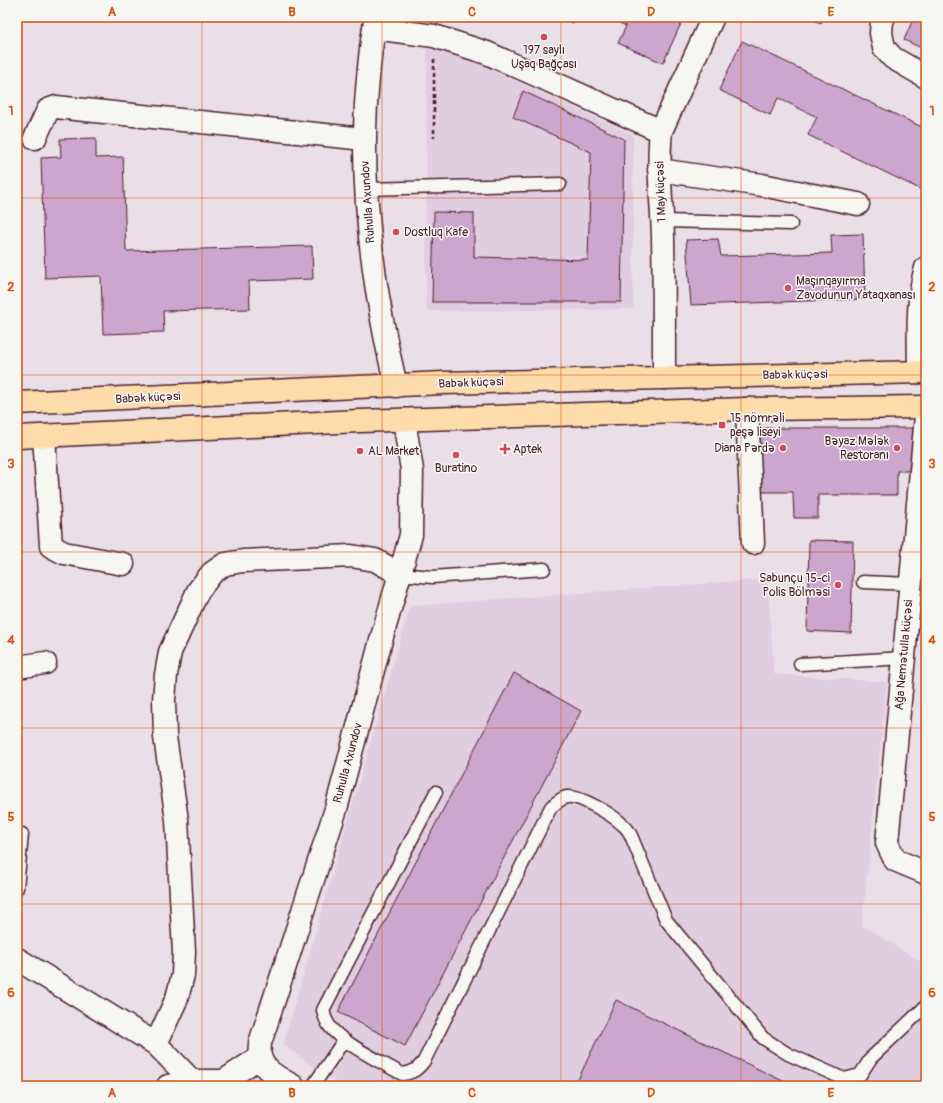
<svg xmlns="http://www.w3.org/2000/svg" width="943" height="1103" viewBox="0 0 943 1103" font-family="Pangolin,sans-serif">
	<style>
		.built { fill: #e1cde0 }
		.building { fill: #cda6ce; stroke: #4a1f2b }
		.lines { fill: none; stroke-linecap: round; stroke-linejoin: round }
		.lane-casing { stroke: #4a1f2b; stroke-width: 15 }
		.street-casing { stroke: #4a1f2b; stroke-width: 25 }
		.secondary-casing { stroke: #4a1f2b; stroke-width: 25 }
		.primary-casing { stroke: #4a1f2b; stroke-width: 25 }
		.path { stroke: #4a1f2b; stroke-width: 2.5; stroke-dasharray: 4 3; stroke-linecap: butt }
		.lane { stroke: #f6f6f2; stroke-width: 12 }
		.street { stroke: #f6f6f2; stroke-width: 22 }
		.secondary { stroke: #f6f6f2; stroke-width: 22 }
		.primary { stroke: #fddcac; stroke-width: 22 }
		.grid { fill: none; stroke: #d8530f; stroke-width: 1; stroke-opacity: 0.55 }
		.poi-dot { fill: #d1495b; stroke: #f6f6f2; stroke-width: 1.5 }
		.labels { text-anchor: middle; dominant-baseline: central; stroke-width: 3; stroke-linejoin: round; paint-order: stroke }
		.poi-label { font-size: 12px; fill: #4a1f2b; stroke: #f6f6f2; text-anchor: start }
		.street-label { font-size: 12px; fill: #4a1f2b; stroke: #f6f6f2 }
		.neatline { fill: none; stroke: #d8530f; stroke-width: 1.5 }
		.grid-label { font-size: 13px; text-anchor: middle; font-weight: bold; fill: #d8530f }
	</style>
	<rect width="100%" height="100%" fill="#eadee7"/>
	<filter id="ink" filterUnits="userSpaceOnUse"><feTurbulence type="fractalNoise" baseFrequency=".025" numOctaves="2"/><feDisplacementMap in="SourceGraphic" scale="8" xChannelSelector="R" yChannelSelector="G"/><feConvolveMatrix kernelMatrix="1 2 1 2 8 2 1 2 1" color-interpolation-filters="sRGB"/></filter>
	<g filter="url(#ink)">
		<path class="built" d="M427 49H448L633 135V309L426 311Z
			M767 579 774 674 887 682 862 925 926 965V1086H342L283 1045 410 606Z"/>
		<path class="building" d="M559 17H576L573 23Z
			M607 17H678L683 19 663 63 618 43 626 26Z
			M807 17H824L821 23Z
			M914 17H926V50L904 40Z
			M742 41 926 129V192L808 135 817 117 778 98 770 115 719 90Z
			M523 91 624 139 621 302H432L434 212 474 213V257L588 260 591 152 513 117Z
			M96 138V158L123 157 126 251 312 246 313 279 249 281 250 309 163 311 164 332 103 334 101 276 45 278 41 158 61 157 60 139Z
			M863 234 865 299 691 305 686 240 718 239 721 256 832 253 831 235Z
			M760 428H913V471H897V495H818V518H794L793 492H761Z
			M809 540 853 541 851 633 807 631Z
			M514 673 581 711 405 1046 338 1012Z
			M616 1000 793 1086H575Z"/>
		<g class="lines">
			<g class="lane-casing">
				<path id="lane" d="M365 189 560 184
					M662 221 791 224
					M400 574 432 577 544 569
					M863 582 911 584
					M800 664 904 658
					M436 792 323 1010C324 1016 326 1021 330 1027 342 1043 383 1063 402 1074 413 1073 418 1069 424 1061L551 807C556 803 561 798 567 797 580 795 614 816 623 825 627 828 630 833 632 838L666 920 763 1038 788 1054 844 1079 860 1075 871 1058 926 1006
					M17 888 22 834
					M313 1086 344 1040"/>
			</g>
			<g class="street-casing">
				<path id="street" d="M884 17 882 21 881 33 884 48 893 58 926 77
					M374 28 434 36 487 53 661 131
					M35 138 48 110 56 107 364 139
					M659 170 762 185 858 204
					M919 372C919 338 916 301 926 268
					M664 378C664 331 664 284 663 237 662 202 657 166 661 131L713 17
					M747 409 753 543
					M926 416 887 843 895 860 926 873
					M44 436 51 546 64 553 123 564
					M17 667 45 663
					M17 959 156 1044 192 1081H224L260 1057
					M156 1044 177 998 183 975 184 952 177 820 165 737 164 700 166 675 170 652 198 591 212 573 225 564 243 561 351 556 375 560 400 574
					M168 1086 192 1081 188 1086
					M293 1086C281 1079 263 1071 260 1056 259 1052 260 1047 260 1043L336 809 380 644 411 535 412 470 404 420"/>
			</g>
			<g class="secondary-casing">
				<path id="secondary" d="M376 17C370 46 368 75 366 104 361 199 374 294 396 386"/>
			</g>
			<g class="primary-casing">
				<path id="primary" d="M17 403 443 383 926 372
					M17 437 359 421 747 409 926 407"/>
			</g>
			<path class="path" d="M434 59V138"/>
			<use href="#lane" class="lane"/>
			<use href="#street" class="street"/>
			<use href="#secondary" class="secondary"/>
			<use href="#primary" class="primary"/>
		</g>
	</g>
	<path class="grid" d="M202 17V1086M382 17V1086M561 17V1086M741 17V1086M17 198H926M17 375H926M17 552H926M17 728H926M17 904H926"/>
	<g class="poi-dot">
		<circle cx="544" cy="37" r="4"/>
		<circle cx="396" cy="232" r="4"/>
		<circle cx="788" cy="288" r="4"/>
		<rect x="718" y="421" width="8" height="8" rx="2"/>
		<circle cx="783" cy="448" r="4"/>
		<circle cx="897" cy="448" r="4"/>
		<path d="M503 443h4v4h4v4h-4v4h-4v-4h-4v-4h4z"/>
		<circle cx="360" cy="451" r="4"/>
		<circle cx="456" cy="455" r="4"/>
		<circle cx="838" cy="585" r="4"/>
	</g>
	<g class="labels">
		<g class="poi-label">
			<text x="544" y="50" text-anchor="middle">197 saylı<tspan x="544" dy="14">Uşaq Bağçası</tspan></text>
			<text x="404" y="232">Dostluq Kafe</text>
			<text x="796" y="281">Maşınqayırma<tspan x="796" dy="14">Zavodunun Yataqxanası</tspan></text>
			<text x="730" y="418">15 nömrәli<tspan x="730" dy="14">peşә liseyi</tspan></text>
			<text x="889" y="441" text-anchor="end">Bəyaz Mələk<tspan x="889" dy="14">Restoranı</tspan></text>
			<text x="775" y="448" text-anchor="end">Diana Pərdə</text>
			<text x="513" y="449">Aptek</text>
			<text x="368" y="451">AL Market</text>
			<text x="456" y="468" text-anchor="middle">Buratino</text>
			<text x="830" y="578" text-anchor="end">Sabunçu 15-ci<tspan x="830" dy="14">Polis Bölməsi</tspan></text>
		</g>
		<g class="street-label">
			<text transform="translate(661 192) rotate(-92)">1 May küçəsi</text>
			<text transform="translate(368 202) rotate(-94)">Ruhulla Axundov</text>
			<text transform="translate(795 375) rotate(-1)">Babək küçəsi</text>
			<text transform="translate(471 383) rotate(-2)">Babək küçəsi</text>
			<text transform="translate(148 398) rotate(-3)">Babək küçəsi</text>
			<text transform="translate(904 655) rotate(-85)">Ağa Nemətulla küçəsi</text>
			<text transform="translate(348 763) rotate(-75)">Ruhulla Axundov</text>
		</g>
	</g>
	<rect width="943" height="1103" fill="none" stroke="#f6f6f2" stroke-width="44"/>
	<rect x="22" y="22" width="899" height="1059" class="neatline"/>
	<g class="grid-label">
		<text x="112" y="16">A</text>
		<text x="292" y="16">B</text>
		<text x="472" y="16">C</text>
		<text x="651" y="16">D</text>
		<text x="831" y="16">E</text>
		<text x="11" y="115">1</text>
		<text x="932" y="115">1</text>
		<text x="11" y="291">2</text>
		<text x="932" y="291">2</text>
		<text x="11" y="468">3</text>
		<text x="932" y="468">3</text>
		<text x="11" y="644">4</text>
		<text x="932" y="644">4</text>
		<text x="11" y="821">5</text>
		<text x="932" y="821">5</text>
		<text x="11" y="997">6</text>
		<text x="932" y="997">6</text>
		<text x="112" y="1097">A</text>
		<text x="292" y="1097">B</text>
		<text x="472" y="1097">C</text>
		<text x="651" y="1097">D</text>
		<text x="831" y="1097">E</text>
	</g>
</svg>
